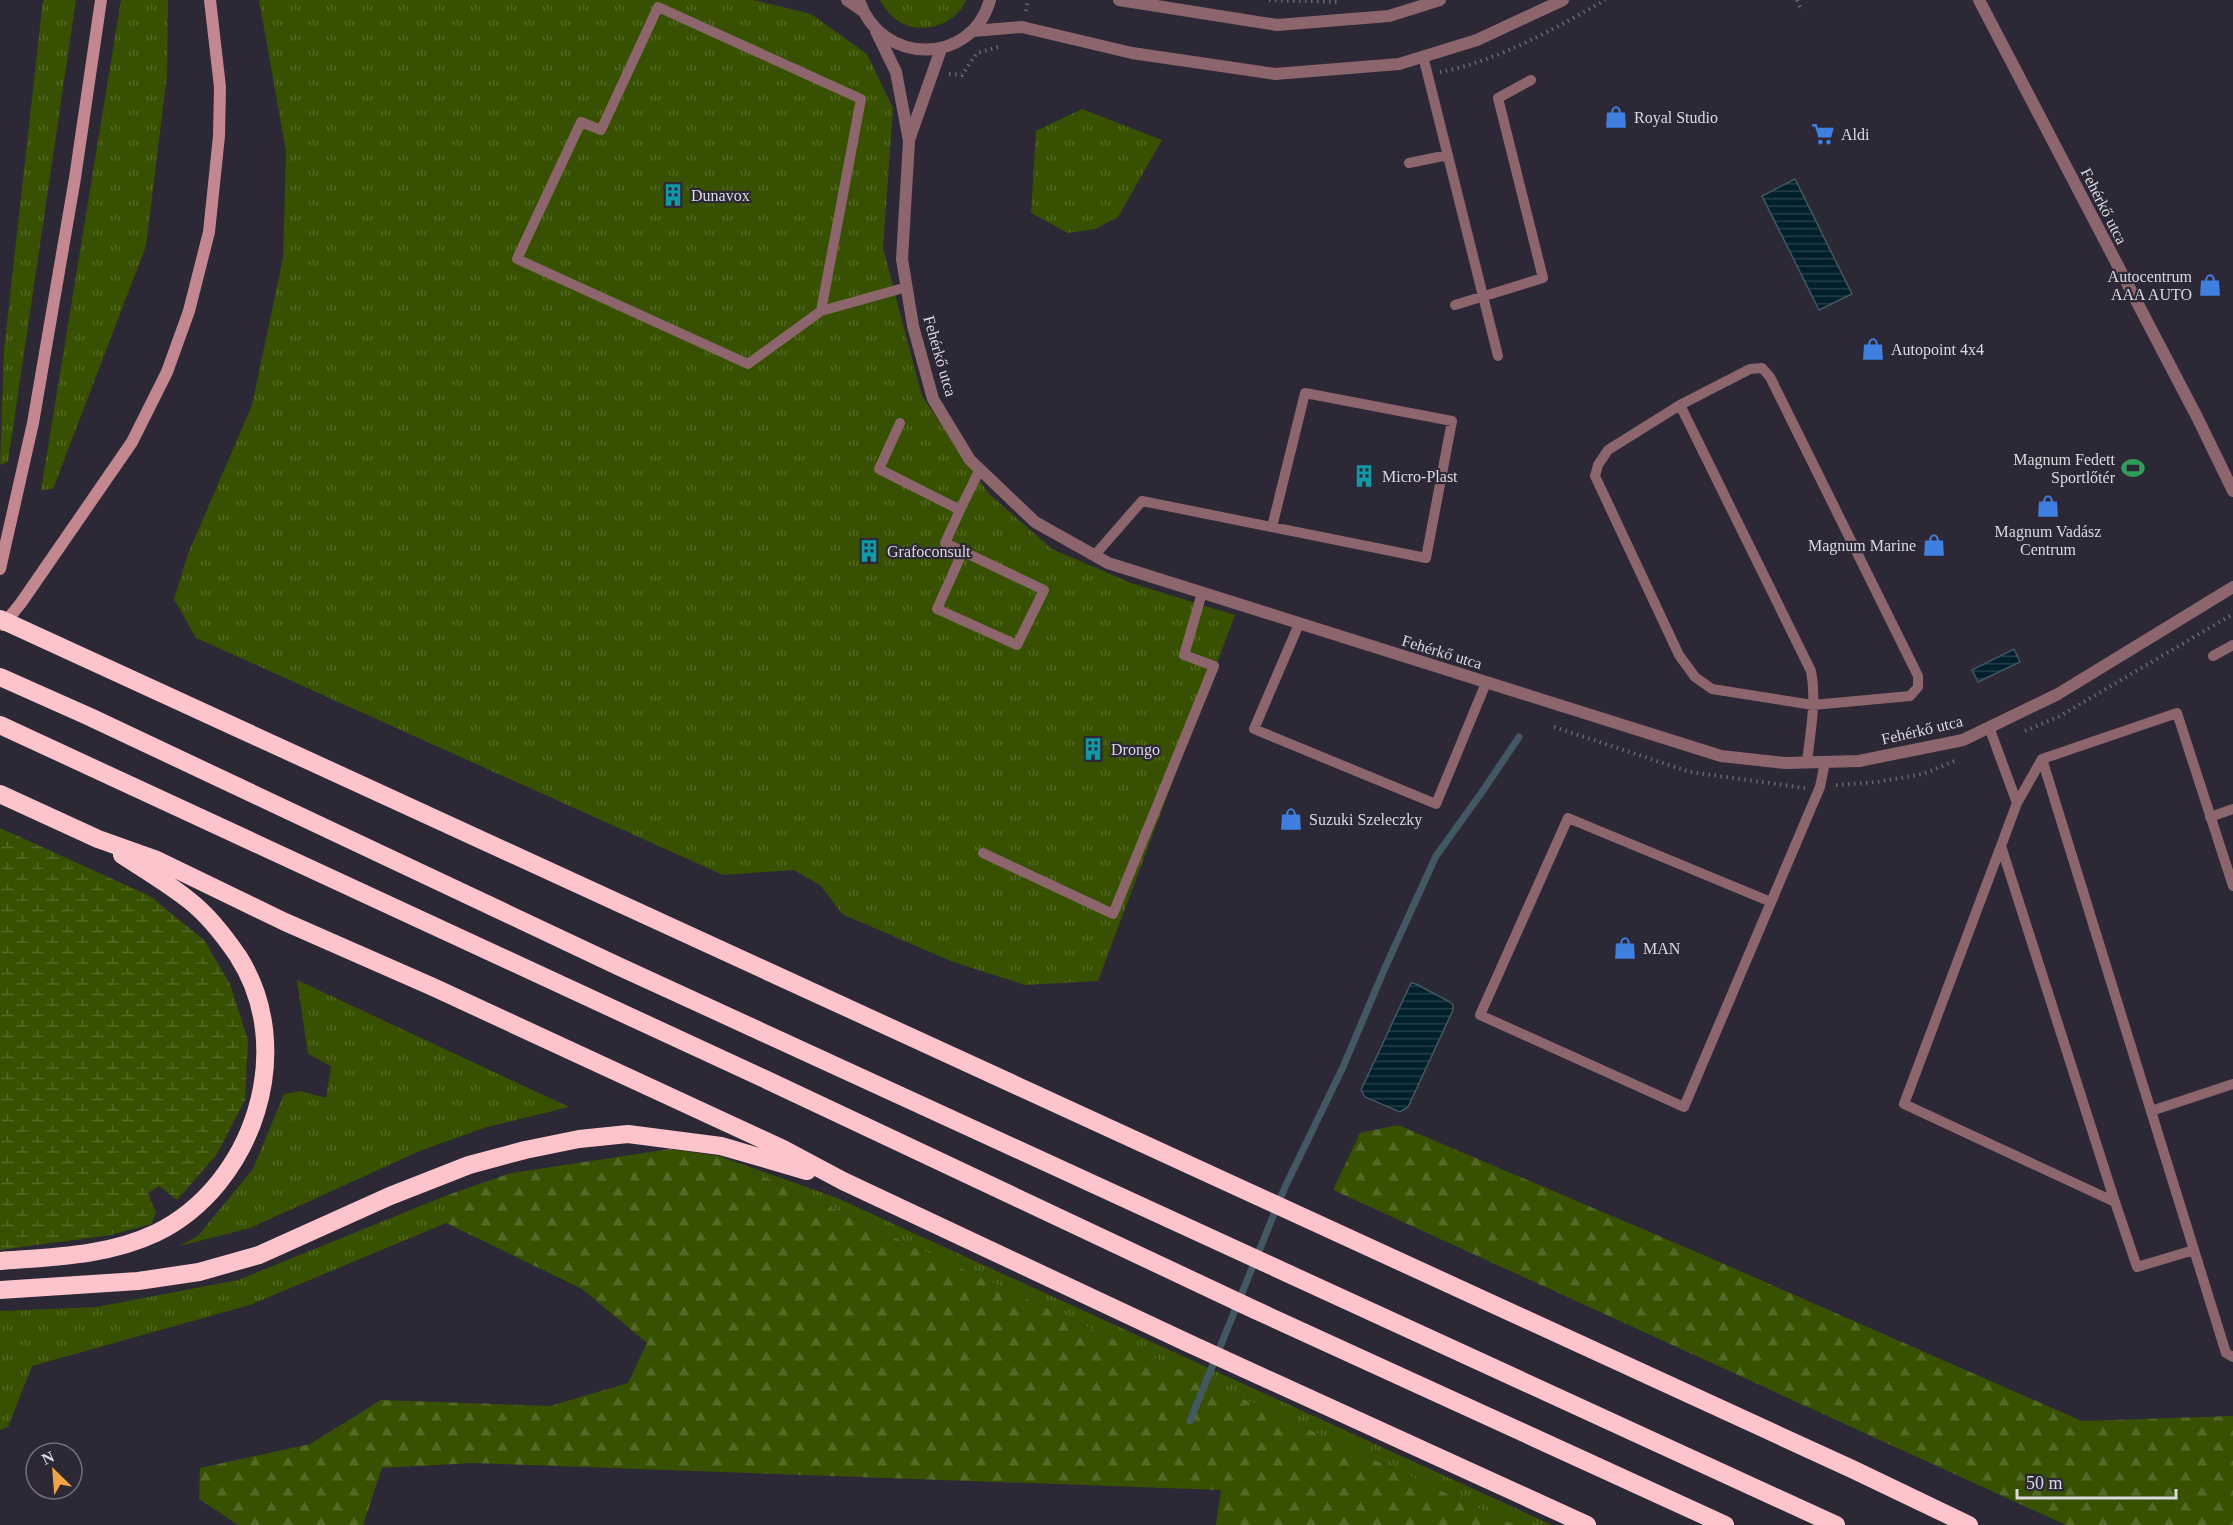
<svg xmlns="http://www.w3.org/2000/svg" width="2233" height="1525" viewBox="0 0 2233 1525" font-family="Georgia,serif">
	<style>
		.grass { fill: url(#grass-tufts) }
		.forest { fill: url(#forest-firs) }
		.wetland { fill: url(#wetland-marsh) }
		.water { fill: url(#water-rules); stroke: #425862; stroke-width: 1.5 }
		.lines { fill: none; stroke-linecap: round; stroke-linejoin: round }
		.stream { stroke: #425862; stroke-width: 7 }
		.path { stroke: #6a6572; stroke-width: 4; stroke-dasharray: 1.5 4.5; stroke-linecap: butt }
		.lane { stroke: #8c666c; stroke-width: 10 }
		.street { stroke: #8c666c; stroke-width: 12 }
		.secondary { stroke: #c38790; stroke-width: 12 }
		.highway { stroke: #fdc4cc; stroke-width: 18 }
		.labels { text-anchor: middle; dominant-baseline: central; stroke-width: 4.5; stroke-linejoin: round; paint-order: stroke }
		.poi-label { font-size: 16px; fill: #dcd9e2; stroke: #2d2836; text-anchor: start }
		.street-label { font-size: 16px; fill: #dcd9e2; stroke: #2d2836 }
	</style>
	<defs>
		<pattern id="grass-tufts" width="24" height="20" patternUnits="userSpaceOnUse" patternTransform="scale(1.5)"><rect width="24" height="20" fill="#375100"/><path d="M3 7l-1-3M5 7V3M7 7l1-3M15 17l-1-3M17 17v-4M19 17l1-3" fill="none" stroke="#536925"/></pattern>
		<pattern id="forest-firs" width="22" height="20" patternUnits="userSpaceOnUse" patternTransform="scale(1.5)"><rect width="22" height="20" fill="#375100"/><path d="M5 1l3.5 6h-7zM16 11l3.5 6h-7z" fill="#536925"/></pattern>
		<pattern id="wetland-marsh" width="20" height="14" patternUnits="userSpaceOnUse" patternTransform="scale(1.5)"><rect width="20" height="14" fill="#375100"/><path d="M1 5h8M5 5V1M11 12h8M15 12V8" fill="none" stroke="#536925"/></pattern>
		<pattern id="water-rules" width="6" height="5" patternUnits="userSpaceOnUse" patternTransform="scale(1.5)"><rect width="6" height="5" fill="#00202b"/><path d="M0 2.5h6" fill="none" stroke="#254049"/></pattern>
	</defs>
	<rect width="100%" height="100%" fill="#2d2836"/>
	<path class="grass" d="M43 0H76L8 462 0 465 4 350Z
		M121 0H168L167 75 146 246 53 489 41 490Z
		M259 0H754L811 14 867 54 893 108 883 248 922 396 989 494 1052 549 1131 583 1235 615 1098 981 1025 985 953 962 842 914 821 886 794 870 723 875 196 638 174 599 188 554 252 405 283 258 286 151Z
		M880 0H966C956 25 922 36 898 21 890 16 885 8 880 0Z
		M1082 109 1162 140 1118 217 1095 229 1068 233 1031 213 1036 131Z
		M297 980 569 1107 487 1127 422 1150 250 1228 179 1246 198 1236 253 1169 284 1094 301 1091 326 1098 331 1066 308 1054Z
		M719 1156 837 1198 1552 1525H1515Z
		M445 1196 446 1223 250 1305 32 1366 8 1427 0 1430V1311L96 1307 238 1280Z"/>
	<path class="forest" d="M1398 1125 1699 1253 2082 1421 2233 1416V1525H2066L1333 1190 1360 1133Z
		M670 1149 719 1156 1515 1525H1216L1221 1490 472 1463 382 1468 363 1525H238L199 1499 200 1468 310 1444 381 1400 550 1406 628 1383 647 1343 582 1289 446 1223 445 1196 511 1173Z"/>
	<path class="wetland" d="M0 828 150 896 204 940 230 984 248 1040 245 1100 217 1154 177 1200 159 1186 148 1193 156 1213 151 1224 111 1235 0 1250Z"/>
	<path class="water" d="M1795 179 1852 294 1819 310 1762 196Z
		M2014 649 2020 662 1978 682 1972 670Z
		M1411 983 1416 984 1450 1002 1453 1005V1010L1408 1107 1400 1112 1365 1097 1361 1090Z"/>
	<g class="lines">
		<path class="stream" d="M1190 1421 1285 1187 1343 1067 1384 970 1436 856 1482 792 1519 737"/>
		<path class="path" d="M1269 0 1340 2
			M1797 0 1802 11
			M1026 11 1028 0
			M1440 72C1495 62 1557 28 1605 0
			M949 74 962 75 977 53 998 47
			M1554 727 1690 772 1805 788
			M2025 731 2060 716 2233 614
			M1836 785 1877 782 1923 774 1957 760"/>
		<path class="lane" d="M1423 56 1498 356
			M1409 163 1448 155
			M1455 305 1543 278 1498 98 1531 80
			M821 311 748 364 517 259 581 122 601 130 658 7 861 99 821 311 907 287
			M1680 405 1608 450 1598 465 1595 476 1679 655 1695 677 1712 689 1813 705 1910 696 1918 687V676L1770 377 1762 368 1750 369 1680 405 1811 671C1817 701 1810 732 1807 763
			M900 423 879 469 960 510 980 469
			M960 510 945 543 1044 590 1017 645 937 609 963 551
			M1094 556 1142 501 1426 558 1452 421 1305 393 1272 527
			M1299 624 1254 729 1436 804 1486 683
			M2213 656 2233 645
			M1989 727 2017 803 2001 846 1904 1104 2115 1202 2001 846
			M2042 759 2177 713 2233 886
			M2017 803 2042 759 2194 1250 2137 1267 2115 1202
			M2210 817 2233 809
			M983 853 1113 914 1214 666 1184 655 1202 593
			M1771 902 1568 818 1480 1015 1684 1107 1820 787 1825 762
			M2151 1111 2233 1084
			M2194 1250 2226 1353 2233 1357"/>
		<path class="street" d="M847 0 863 11
			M859 0C880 65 971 67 990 0
			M1119 0 1277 25 1389 16 1440 0
			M1979 0 2197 417 2233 491
			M876 31 896 72 909 141 902 259 913 326 933 399 970 460 1035 522 1108 563 1721 756 1785 763 1859 761 1963 740 2058 694 2233 587
			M973 31 1022 27 1132 53 1275 74 1399 64 1477 40 1563 0
			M909 140 941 49"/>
		<path class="secondary" d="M0 569 33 423 75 178 101 0
			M3 625 21 603 132 442 167 372 189 311 209 232 219 136 220 87 210 0"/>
		<path class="highway" d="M0 619 1852 1469 1969 1525
			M0 677 90 717 618 966 1836 1525
			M0 725 769 1081 1253 1309 1725 1525
			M0 794 98 839 157 860 285 922 433 987 783 1149 843 1181 1188 1343 1587 1525
			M0 1261C52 1257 108 1256 156 1233 254 1185 298 1049 238 956 225 937 208 915 190 901 169 884 145 870 122 855
			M0 1290 138 1281 199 1272 259 1255 390 1196 469 1165 525 1150 579 1139 628 1134 721 1146 807 1171"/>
	</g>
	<defs>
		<g id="shop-bare" transform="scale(1.8)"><path d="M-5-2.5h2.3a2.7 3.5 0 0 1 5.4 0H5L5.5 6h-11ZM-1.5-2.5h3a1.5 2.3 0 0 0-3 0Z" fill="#3f7fe0" stroke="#2d2836" stroke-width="2.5" paint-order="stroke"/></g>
		<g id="supermarket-bare" transform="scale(1.8)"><path d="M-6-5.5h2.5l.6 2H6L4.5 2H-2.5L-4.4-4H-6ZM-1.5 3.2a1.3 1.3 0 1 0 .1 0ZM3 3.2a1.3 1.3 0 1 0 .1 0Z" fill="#3f7fe0" stroke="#2d2836" stroke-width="2.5" paint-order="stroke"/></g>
		<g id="building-bare" transform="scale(1.8)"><path d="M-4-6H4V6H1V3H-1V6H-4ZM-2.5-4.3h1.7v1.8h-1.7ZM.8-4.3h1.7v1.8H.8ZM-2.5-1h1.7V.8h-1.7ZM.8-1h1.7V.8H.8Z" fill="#0f9aa8" stroke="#2d2836" stroke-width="2.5" paint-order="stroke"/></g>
		<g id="stadium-bare" transform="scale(1.8)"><path d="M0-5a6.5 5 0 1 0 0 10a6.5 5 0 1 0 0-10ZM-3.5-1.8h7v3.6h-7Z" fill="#2e9e5b" stroke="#2d2836" stroke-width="2.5" paint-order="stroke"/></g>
	</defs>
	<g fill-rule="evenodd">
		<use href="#shop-bare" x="1616" y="117"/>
		<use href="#supermarket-bare" x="1823" y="134"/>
		<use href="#building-bare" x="673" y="195"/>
		<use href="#shop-bare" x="2210" y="285"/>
		<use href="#shop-bare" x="1873" y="349"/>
		<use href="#stadium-bare" x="2133" y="468"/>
		<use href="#building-bare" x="1364" y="476"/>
		<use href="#shop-bare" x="2048" y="506"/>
		<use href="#shop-bare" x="1934" y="545"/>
		<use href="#building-bare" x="869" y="551"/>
		<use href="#building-bare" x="1093" y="749"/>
		<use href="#shop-bare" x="1291" y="819"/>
		<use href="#shop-bare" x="1625" y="948"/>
	</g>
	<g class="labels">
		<g class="poi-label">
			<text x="1634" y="117">Royal Studio</text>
			<text x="1841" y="134">Aldi</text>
			<text x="691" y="195">Dunavox</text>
			<text x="2192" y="276" text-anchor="end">Autocentrum<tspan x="2192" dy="18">AAA AUTO</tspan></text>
			<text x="1891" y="349">Autopoint 4x4</text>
			<text x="2115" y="459" text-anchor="end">Magnum Fedett<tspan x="2115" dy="18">Sportlőtér</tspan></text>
			<text x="1382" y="476">Micro-Plast</text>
			<text x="2048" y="531" text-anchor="middle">Magnum Vadász<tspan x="2048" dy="18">Centrum</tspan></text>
			<text x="1916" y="545" text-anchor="end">Magnum Marine</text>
			<text x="887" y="551">Grafoconsult</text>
			<text x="1111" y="749">Drongo</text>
			<text x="1309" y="819">Suzuki Szeleczky</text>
			<text x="1643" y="948">MAN</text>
		</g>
		<g class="street-label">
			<text transform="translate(2104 206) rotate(63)">Fehérkő utca</text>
			<text transform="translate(940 356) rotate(74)">Fehérkő utca</text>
			<text transform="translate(1442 652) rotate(17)">Fehérkő utca</text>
			<text transform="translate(1922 730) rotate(-13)">Fehérkő utca</text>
		</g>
	</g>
	<g transform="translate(54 1471) rotate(335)"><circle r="28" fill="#2d2836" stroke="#736f7b" stroke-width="1.5"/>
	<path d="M0-4.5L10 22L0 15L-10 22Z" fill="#f3a443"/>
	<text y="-9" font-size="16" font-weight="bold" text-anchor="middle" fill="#dcd9e2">N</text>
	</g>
	<path d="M2017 1489v9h159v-9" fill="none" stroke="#dcd9e2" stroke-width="3"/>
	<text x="2026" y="1489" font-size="18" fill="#dcd9e2" stroke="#2d2836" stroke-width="4.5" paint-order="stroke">50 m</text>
</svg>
